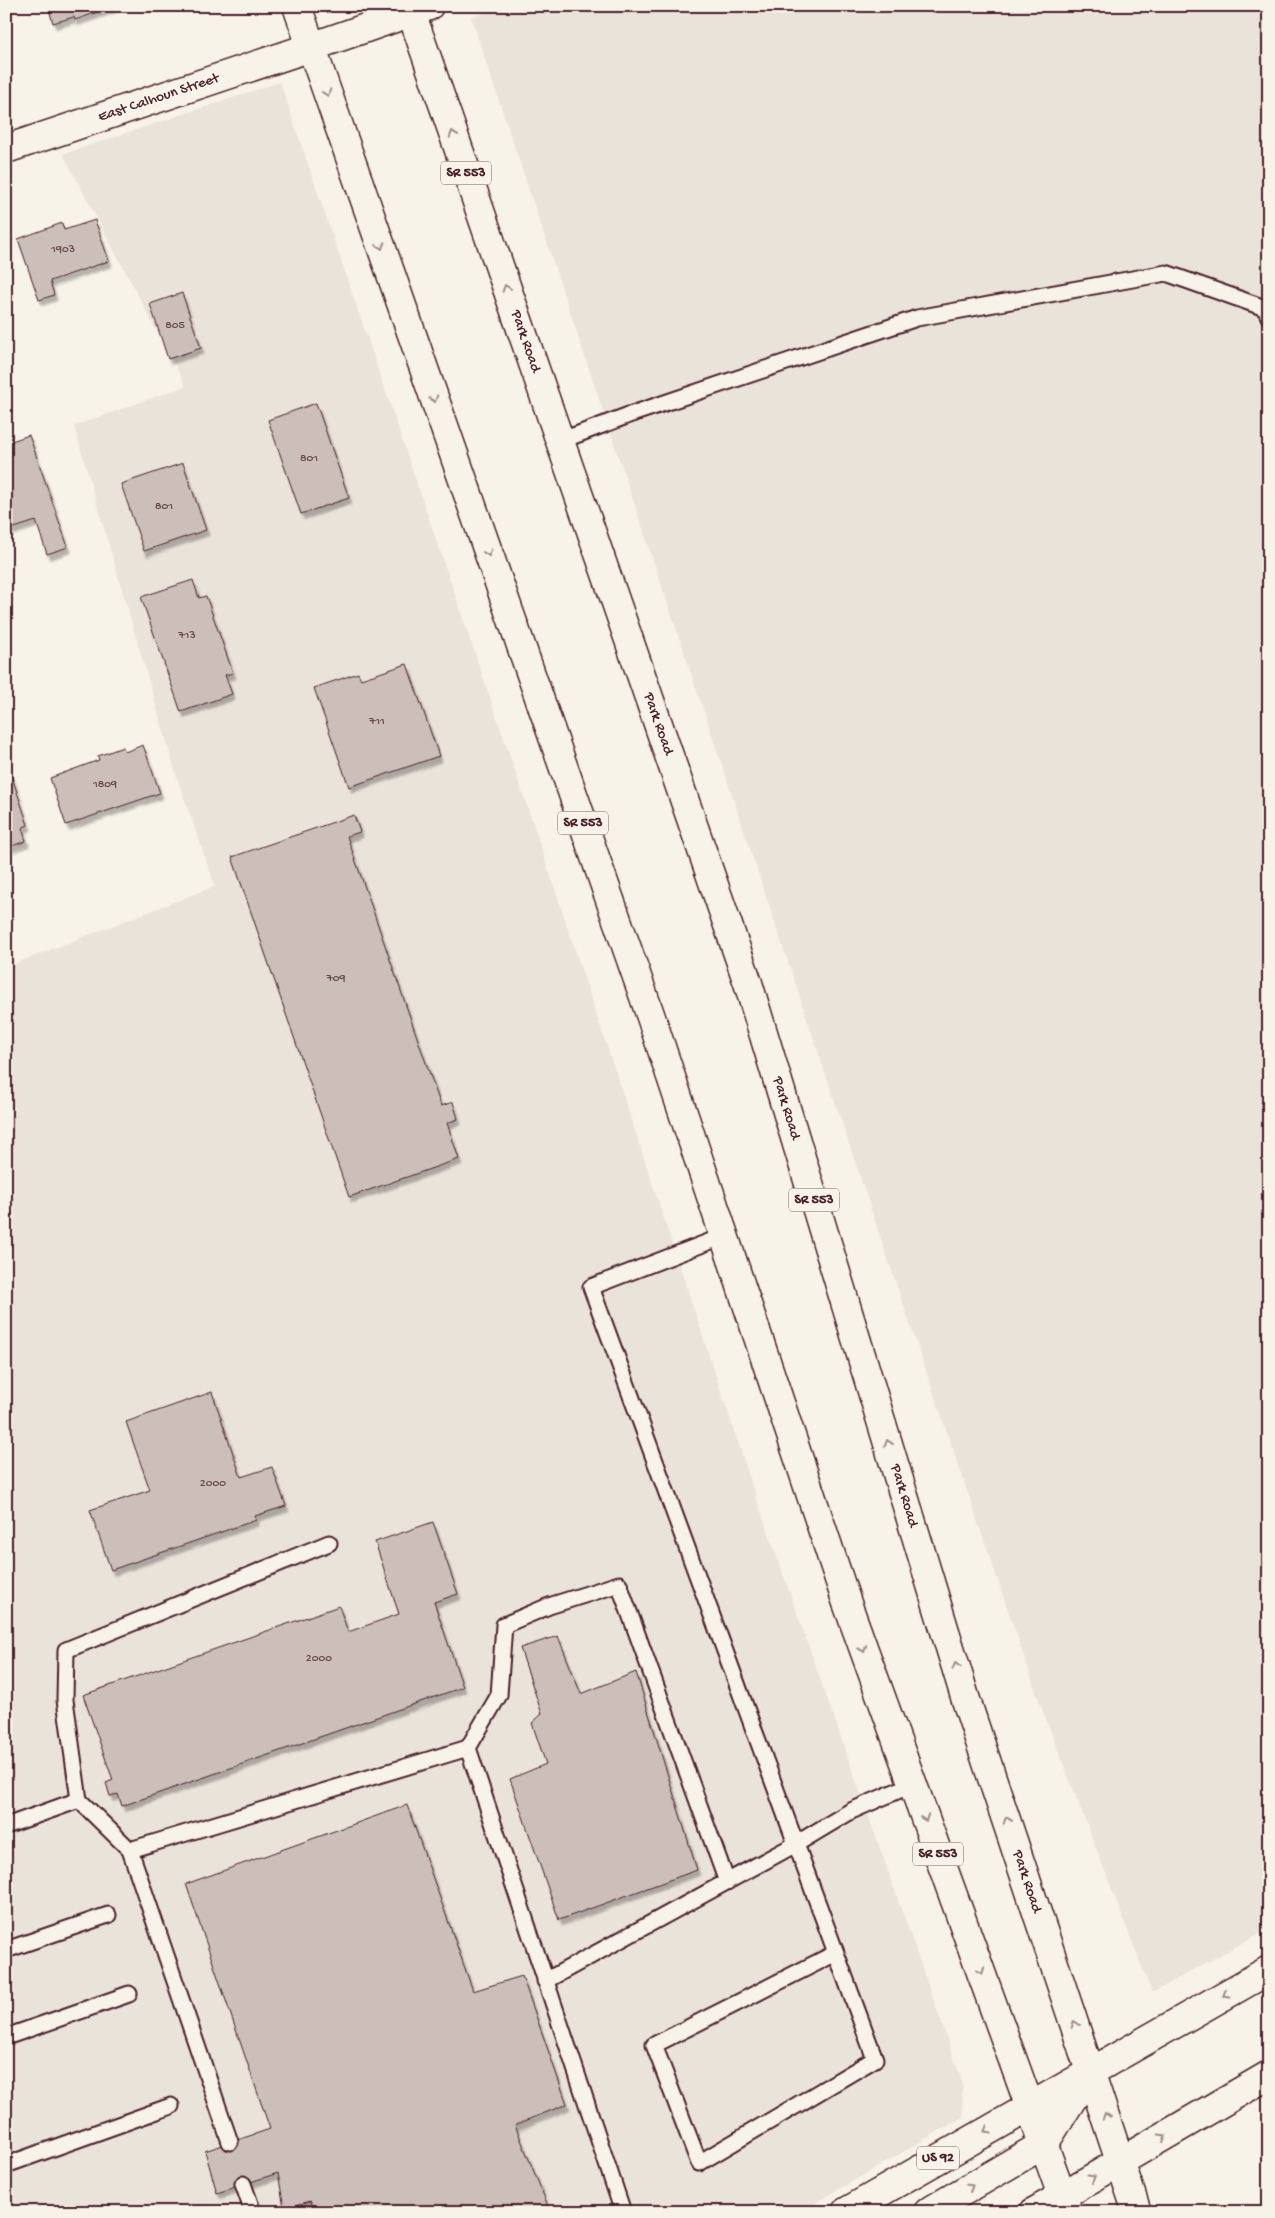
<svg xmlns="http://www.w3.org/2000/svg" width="1275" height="2218" viewBox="0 0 1275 2218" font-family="'Gochi Hand',sans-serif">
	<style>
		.built { fill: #eae3da }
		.building { fill: #ccbfb9; stroke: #4a1f2b; filter: url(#shadow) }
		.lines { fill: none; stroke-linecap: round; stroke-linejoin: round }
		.service-casing { stroke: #4a1f2b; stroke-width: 19 }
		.minor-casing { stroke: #4a1f2b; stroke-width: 31 }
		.tertiary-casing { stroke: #4a1f2b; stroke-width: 31 }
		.primary-casing { stroke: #4a1f2b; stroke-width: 31 }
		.service { stroke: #f7f3e8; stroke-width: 15 }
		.minor { stroke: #f7f3e8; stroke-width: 28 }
		.tertiary { stroke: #f7f3e8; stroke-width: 28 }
		.primary { stroke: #f7f3e8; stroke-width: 28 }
		.oneway { stroke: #a0898a }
		.labels { text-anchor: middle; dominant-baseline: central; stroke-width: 4; stroke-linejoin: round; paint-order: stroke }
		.number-label { font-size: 12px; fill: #6a474e }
		.shield { fill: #f7f3e8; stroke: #7e5f64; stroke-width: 1 }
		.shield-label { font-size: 14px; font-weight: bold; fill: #4a1f2b }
		.street-label { font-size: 15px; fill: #4a1f2b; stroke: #f7f3e8 }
	</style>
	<defs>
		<filter id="shadow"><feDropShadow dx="3" dy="5.5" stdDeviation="1" flood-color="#0004"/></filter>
	</defs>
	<rect width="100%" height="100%" fill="#f7f3e8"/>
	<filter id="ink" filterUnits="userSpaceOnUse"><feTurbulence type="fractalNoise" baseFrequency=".02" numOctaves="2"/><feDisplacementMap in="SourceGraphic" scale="10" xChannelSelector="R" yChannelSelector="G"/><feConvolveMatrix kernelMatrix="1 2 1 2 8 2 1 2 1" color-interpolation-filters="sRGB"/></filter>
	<g filter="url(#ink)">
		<path class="built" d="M504 6H1269V1928L1152 1993 1041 1706 885 1251 471 17Z
			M280 82 541 847 756 1497 962 2081 963 2117 800 2212H6V967L215 886 177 777 74 426 186 386 63 154Z"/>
		<path class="building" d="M48 6H115L75 20 74 17 53 23Z
			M95 220 109 261 50 281 54 295 39 300 18 239 62 223 64 230Z
			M182 293 201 348 168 359 150 304Z
			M316 403 349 498 301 514 268 420Z
			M29 435 68 547 47 554 36 521 8 530 6 524V443Z
			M183 463 206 530 144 551 121 484Z
			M193 580 199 598 206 596 233 673 225 675 232 694 181 712 141 597Z
			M407 664 439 756 349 787 314 688 358 673 361 679Z
			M143 745 160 793 66 825 50 778 99 760 98 756 123 747 125 752Z
			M11 774 28 825 22 828 26 841 6 848V776Z
			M354 815 360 832 347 836 441 1106 453 1102 458 1119 447 1123 459 1159 349 1197 232 857Z
			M212 1392 241 1477 272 1467 286 1506 255 1516 256 1520 111 1570 90 1510 150 1490 126 1422Z
			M433 1522 458 1594 434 1602 463 1687 122 1806 118 1794 110 1796 106 1783 113 1780 83 1695 339 1606 348 1632 399 1614 375 1542Z
			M558 1636 581 1694 636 1672 697 1870 559 1920 510 1779 546 1764 532 1723 542 1714 520 1648Z
			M407 1805 473 1991 522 1976 567 2104 515 2125 548 2206 533 2212H315L311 2201 284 2208 278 2173 217 2193 205 2151 270 2129 186 1884Z"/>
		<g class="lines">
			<g class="service-casing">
				<path id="service" d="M560 441 629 415 917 318 1166 273 1265 308 1269 317
					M468 1748 499 1695 504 1625 549 1606 619 1584 727 1882
					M79 1800 65 1700 66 1650 329 1543
					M6 1826 79 1800 130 1850 468 1748 623 2212
					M130 1850 230 2142
					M6 1950 108 1915
					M836 1953 654 2045 699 2163 875 2059 796 1844 851 1811 913 1784
					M545 1981 796 1844 591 1287 724 1236
					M6 2037 129 1994
					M6 2165 171 2106
					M243 2184 253 2212"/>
			</g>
			<g class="minor-casing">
				<path id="minor" d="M311 47 429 6"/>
			</g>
			<g class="tertiary-casing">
				<g id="tertiary">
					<path id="s1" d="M6 149 311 47"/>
				</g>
			</g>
			<g class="primary-casing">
				<g id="primary">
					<path d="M297 6 651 1017 847 1603 1068 2212"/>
					<path id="s2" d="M409 6 748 983 965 1697 1137 2212"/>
					<path d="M846 2212 1269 1970"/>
					<path d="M928 2212 1044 2144 1088 2074"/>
					<path d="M1034 2212 1269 2075"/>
				</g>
			</g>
			<use href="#service" class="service"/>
			<use href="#minor" class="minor"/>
			<use href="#tertiary" class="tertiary"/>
			<use href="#primary" class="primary"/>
		</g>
		<defs><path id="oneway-chevron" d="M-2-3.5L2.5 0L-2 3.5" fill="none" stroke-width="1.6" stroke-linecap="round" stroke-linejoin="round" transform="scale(1.25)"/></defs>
		<g class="oneway">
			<use href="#oneway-chevron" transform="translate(327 93) rotate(71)"/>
			<use href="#oneway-chevron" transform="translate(453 134) rotate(-109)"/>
			<use href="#oneway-chevron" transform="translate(381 246) rotate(71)"/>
			<use href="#oneway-chevron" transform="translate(506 288) rotate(-109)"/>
			<use href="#oneway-chevron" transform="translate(434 399) rotate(71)"/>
			<use href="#oneway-chevron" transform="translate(488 553) rotate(71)"/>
			<use href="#oneway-chevron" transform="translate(888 1443) rotate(-107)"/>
			<use href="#oneway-chevron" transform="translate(863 1649) rotate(70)"/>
			<use href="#oneway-chevron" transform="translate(956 1666) rotate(-107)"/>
			<use href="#oneway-chevron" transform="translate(925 1818) rotate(70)"/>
			<use href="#oneway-chevron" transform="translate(1007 1820) rotate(-109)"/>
			<use href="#oneway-chevron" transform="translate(981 1971) rotate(70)"/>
			<use href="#oneway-chevron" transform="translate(1226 1994) rotate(150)"/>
			<use href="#oneway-chevron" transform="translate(1075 2024) rotate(-108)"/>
			<use href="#oneway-chevron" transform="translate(1106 2116) rotate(-109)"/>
			<use href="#oneway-chevron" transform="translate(987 2130) rotate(150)"/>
			<use href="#oneway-chevron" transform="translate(1163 2137) rotate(-30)"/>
			<use href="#oneway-chevron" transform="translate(1092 2178) rotate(-30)"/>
			<use href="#oneway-chevron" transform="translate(970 2187) rotate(-30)"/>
		</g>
	</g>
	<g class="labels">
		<g class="number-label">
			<text x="63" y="250">1903</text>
			<text x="175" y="326">805</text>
			<text x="309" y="459">801</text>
			<text x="164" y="507">801</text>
			<text x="187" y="636">713</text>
			<text x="377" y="722">711</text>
			<text x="105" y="785">1809</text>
			<text x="336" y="979">709</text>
			<text x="213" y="1484">2000</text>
			<text x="319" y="1659">2000</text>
		</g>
		<g class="shield">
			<rect x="441" y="161.5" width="50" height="23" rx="4"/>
			<rect x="558" y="811.5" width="50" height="23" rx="4"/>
			<rect x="789" y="1188.5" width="50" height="23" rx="4"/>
			<rect x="913" y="1842.5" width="50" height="23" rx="4"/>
			<rect x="917" y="2146.5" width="42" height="23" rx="4"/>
		</g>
		<g class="shield-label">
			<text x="466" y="173">SR 553</text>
			<text x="583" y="823">SR 553</text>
			<text x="814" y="1200">SR 553</text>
			<text x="938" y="1854">SR 553</text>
			<text x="938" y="2158">US 92</text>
		</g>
		<g class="street-label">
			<text stroke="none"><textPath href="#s1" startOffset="161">East Calhoun Street</textPath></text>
			<text stroke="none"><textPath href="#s2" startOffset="355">Park Road</textPath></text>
			<text stroke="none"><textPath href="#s2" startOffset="760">Park Road</textPath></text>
			<text stroke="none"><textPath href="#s2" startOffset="1165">Park Road</textPath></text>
			<text stroke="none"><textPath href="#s2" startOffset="1570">Park Road</textPath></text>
			<text stroke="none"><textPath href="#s2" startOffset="1975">Park Road</textPath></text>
		</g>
	</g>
	<rect width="1275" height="2218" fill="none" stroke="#f7f3e8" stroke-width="25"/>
	<rect x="12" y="12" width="1250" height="2193" fill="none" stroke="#4a1f2b" stroke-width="2" filter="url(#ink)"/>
</svg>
